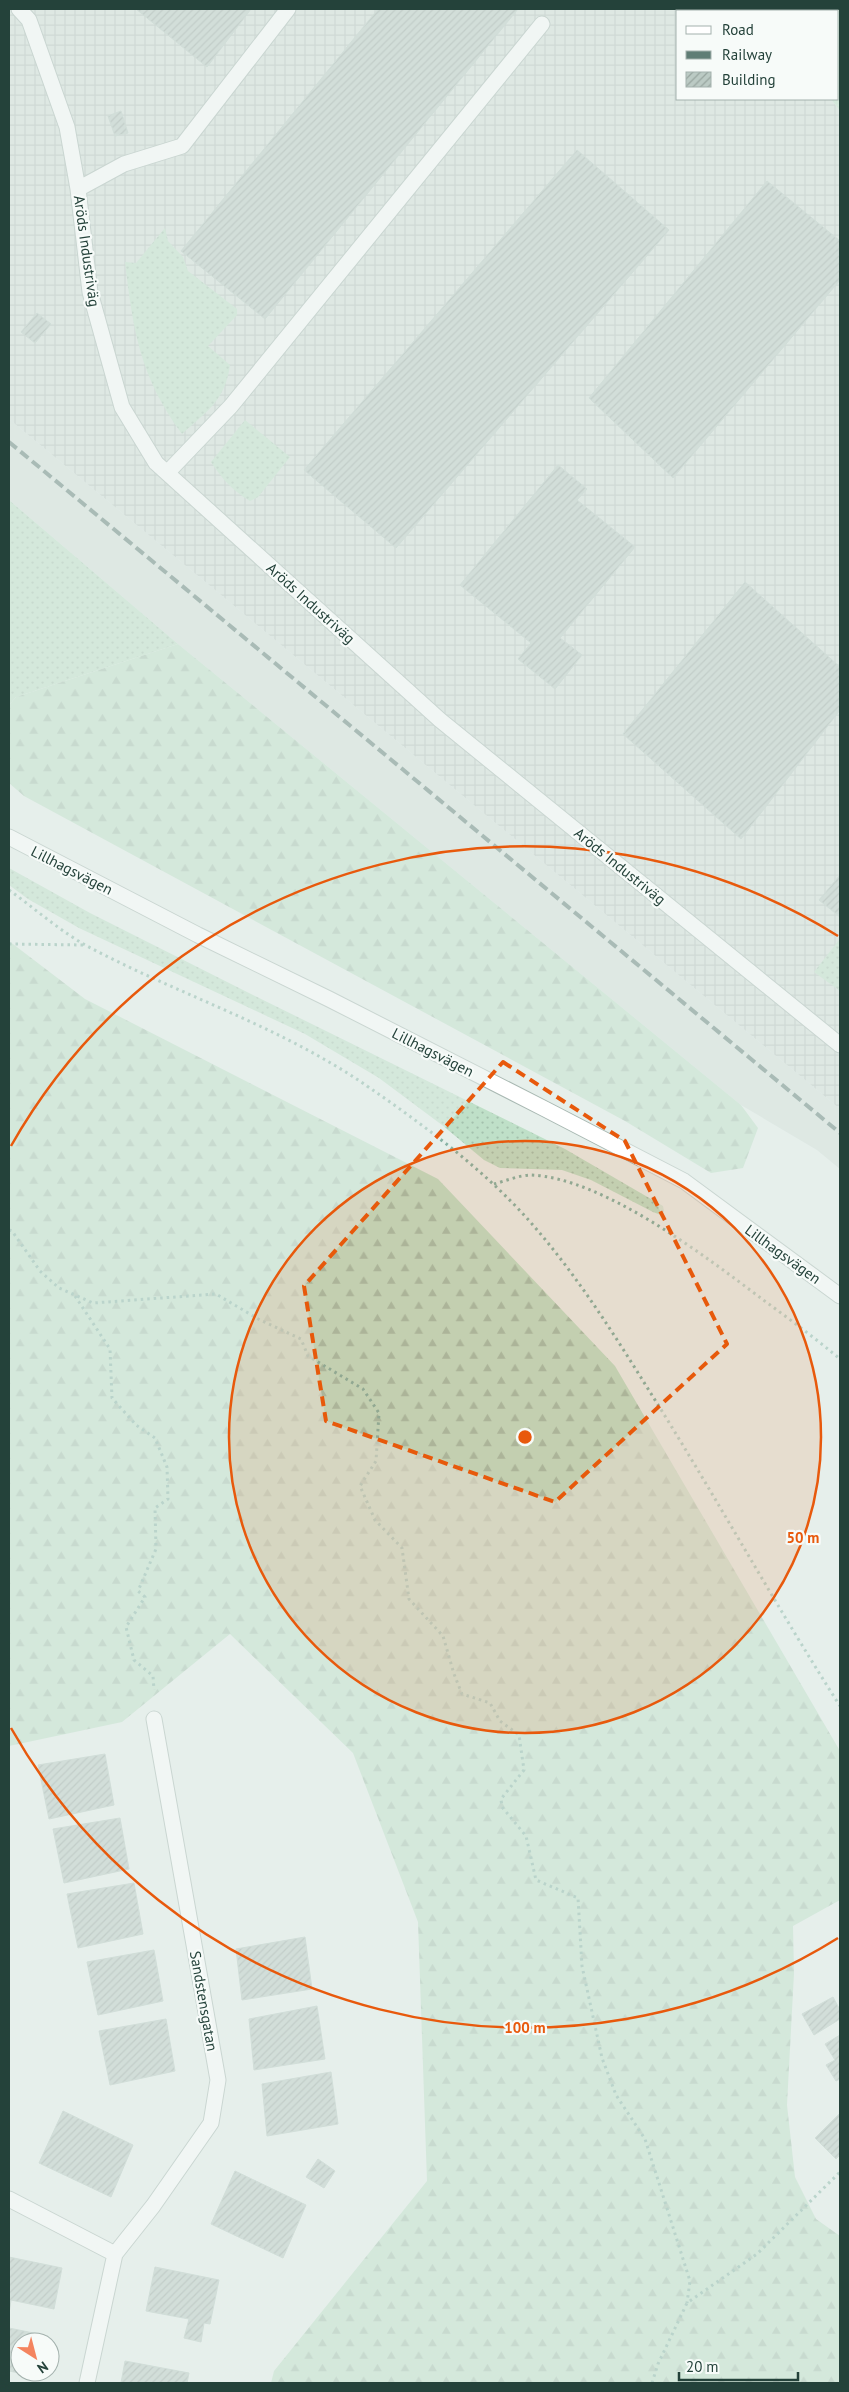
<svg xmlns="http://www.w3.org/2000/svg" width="849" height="2392" viewBox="0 0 849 2392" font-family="'PT Sans',sans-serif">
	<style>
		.built { fill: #d4dfda }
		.industrial { fill: url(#industrial-grid) }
		.grass { fill: url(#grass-dots) }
		.forest { fill: url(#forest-firs) }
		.building { fill: url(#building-hatch); stroke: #b8c9c2 }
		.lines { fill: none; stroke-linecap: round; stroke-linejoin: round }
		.minor-casing { stroke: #a8b8b2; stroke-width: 17 }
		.path { stroke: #86b3a5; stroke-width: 3; stroke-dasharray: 2.5 4; stroke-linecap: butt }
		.minor { stroke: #fff; stroke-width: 15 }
		.rail { stroke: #5f7d75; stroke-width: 4; stroke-dasharray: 10 5; stroke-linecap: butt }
		.marked { fill: none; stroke: #e8590c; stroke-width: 4; stroke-dasharray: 10 6; stroke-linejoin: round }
		.ring { fill: none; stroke: #e8590c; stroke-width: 2.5 }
		.labels { text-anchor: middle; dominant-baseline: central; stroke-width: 4.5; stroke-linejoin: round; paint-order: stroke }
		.street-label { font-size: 15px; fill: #24423a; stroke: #f7fbf9 }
		.centre { fill: #e8590c; stroke: #f7fbf9; stroke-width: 2.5 }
		.ring-label { font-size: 15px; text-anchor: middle; font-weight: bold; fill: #e8590c; stroke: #f7fbf9; stroke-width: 4.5; stroke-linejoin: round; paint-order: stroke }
	</style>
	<defs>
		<pattern id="industrial-grid" width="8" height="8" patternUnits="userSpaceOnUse" patternTransform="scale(1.25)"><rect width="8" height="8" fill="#d4dfda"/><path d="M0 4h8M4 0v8" fill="none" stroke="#b6c1bc"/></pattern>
		<pattern id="grass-dots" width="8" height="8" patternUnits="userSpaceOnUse" patternTransform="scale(1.25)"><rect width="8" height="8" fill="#bfe0c8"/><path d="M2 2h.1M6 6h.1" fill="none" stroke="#a4c1ad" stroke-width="1.8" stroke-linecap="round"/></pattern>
		<pattern id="forest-firs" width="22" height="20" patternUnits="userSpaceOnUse" patternTransform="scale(1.25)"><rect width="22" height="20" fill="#bfe0c8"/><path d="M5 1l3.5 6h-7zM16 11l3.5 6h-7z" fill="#a4c1ad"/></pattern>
		<pattern id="building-hatch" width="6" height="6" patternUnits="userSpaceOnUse" patternTransform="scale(1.25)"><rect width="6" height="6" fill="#bbcac4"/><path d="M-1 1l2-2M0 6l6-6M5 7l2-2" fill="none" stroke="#98a6a0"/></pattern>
	</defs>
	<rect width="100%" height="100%" fill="#e6efeb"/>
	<path class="built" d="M9 419 840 1109V1169L817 1150 741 1105 178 644 9 500Z"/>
	<path class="industrial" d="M9 9H761L763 11H678V99H831L840 111V1109L9 419Z"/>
	<path class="grass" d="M165 228 168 241 183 257 188 271 237 309V315L208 346 230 365C225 401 207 411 182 434 140 377 133 330 125 262L136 263Z
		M245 420 290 457 258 497 250 501C233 491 222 479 211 462Z
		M9 500 178 644 16 697 9 705Z
		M9 868 90 913 245 991 565 1149 663 1206 664 1211 661 1215 653 1212 591 1180 562 1170 500 1168 484 1160 442 1125 379 1078 305 1034 79 928 28 899 9 885Z
		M839 940 840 941V991L814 972Z"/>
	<path class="forest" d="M761 9H840V111L831 99H838V11H763Z
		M178 644 741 1105 758 1128 743 1168 711 1173 625 1121 24 796 9 783V705L16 697Z
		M9 941 85 999 438 1179 615 1366 840 1751V1900L793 1926 794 1973 787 2105 795 2177 816 2219 840 2236V2383H271L274 2371 427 2181 418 1922 353 1753 230 1634 122 1722 9 1746Z"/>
	<path class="building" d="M136 9H251L207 67Z
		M378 9H518L265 319 181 251Z
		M121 111 128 133 115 136 108 116Z
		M577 150 669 230 396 548 304 470Z
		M767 181 840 241V280L673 478 589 398Z
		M37 313 51 324 35 343 21 332Z
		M558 465 587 489 577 500 635 547 560 638 582 655 555 689 518 659 531 643 460 585Z
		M745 582 840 667V710L741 839 623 734Z
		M840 875V917L819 900Z
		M105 1754 114 1805 49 1819 38 1765Z
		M120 1818 129 1869 64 1883 53 1829Z
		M134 1883 143 1934 78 1948 67 1894Z
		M305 1937 312 1989 242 2000 236 1949Z
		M154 1950 163 2001 98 2015 87 1962Z
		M833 1997 840 2010V2019L814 2035 802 2014Z
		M317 2006 325 2059 254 2070 249 2019Z
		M166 2019 175 2071 110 2085 99 2031Z
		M840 2035V2079L836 2081 826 2065 835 2060 825 2044Z
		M331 2072 338 2124 267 2136 262 2084Z
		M63 2111 133 2145 111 2197 39 2163Z
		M840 2113V2155L836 2159 815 2138Z
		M318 2159 335 2171 324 2188 306 2177Z
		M235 2171 306 2205 283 2258 211 2224Z
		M9 2257 62 2268 54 2309 11 2300 9 2314Z
		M155 2267 219 2280 210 2324 204 2323 201 2342 184 2338 189 2319 146 2311Z
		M9 2328 48 2336 46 2342H20V2372H40L39 2377 9 2371Z
		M125 2361 189 2373 187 2383H121Z"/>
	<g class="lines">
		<g class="minor-casing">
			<path id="minor" d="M19 9 29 20 67 127 78 189 90 292 122 407 156 463 440 720 840 1045
				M78 189 124 164 182 146 288 9
				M167 473 231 406 542 24
				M9 837 198 935 329 999 545 1109 684 1181 840 1296
				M9 2199 115 2254
				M87 2383 115 2254 153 2206 211 2123 218 2080 154 1719"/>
		</g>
		<path class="path" d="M9 890C34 908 60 931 87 946 179 995 280 1026 367 1086 422 1124 478 1165 524 1215 573 1269 612 1331 650 1392 715 1495 774 1603 840 1706
			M9 944 85 945
			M494 1184C505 1181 520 1175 531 1175 603 1178 705 1256 762 1299 788 1318 815 1338 840 1359
			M9 1230 12 1231 40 1271 59 1288 93 1303 216 1294 260 1320 301 1339 308 1356 363 1389 379 1413 376 1461 360 1486 375 1520 402 1548 409 1599 443 1636 454 1674 462 1694 490 1703 500 1721 519 1735 524 1770 501 1799 502 1807 526 1836 536 1880 578 1898 582 1966 602 2058 616 2095 645 2139 690 2281 687 2303
			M75 1296 110 1349 112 1398 136 1425 155 1438 167 1467 168 1499 155 1508 156 1549 138 1591 145 1597 126 1627 134 1660 153 1676 154 1690
			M652 2383 658 2364 687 2303 757 2254 840 2172"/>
		<use href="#minor" class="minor"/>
		<path class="rail" d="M9 442 840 1133"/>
	</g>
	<path d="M0 0H849V2392H0ZM503 1062 625 1141 727 1344 555 1502 326 1421 304 1286Z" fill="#e6efeb" fill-opacity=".55" fill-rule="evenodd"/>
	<path class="marked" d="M503 1062 625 1141 727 1344 555 1502 326 1421 304 1286Z"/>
	<circle cx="525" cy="1437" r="296" fill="#e8590c" fill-opacity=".12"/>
	<g class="ring">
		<circle cx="525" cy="1437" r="296"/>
		<path d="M838 1938A591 591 0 0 1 11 1728M11 1146A591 591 0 0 1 838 936"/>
	</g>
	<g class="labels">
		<g class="street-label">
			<text transform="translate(87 251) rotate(82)">Aröds Industriväg</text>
			<text transform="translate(311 603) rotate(42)">Aröds Industriväg</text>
			<text transform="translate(620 866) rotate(39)">Aröds Industriväg</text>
			<text transform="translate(72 870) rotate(27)">Lillhagsvägen</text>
			<text transform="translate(433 1052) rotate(27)">Lillhagsvägen</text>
			<text transform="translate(783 1254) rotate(36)">Lillhagsvägen</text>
			<text transform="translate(204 2001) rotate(80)">Sandstensgatan</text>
		</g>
	</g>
	<circle cx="525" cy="1437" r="8" class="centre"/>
	<g class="ring-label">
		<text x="803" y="1543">50 m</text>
		<text x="525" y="2033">100 m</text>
	</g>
	<rect width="849" height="2392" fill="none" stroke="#24423a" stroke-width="20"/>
	<rect x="676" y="10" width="162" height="90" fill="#f7fbf9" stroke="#a3b1ad"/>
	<rect x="686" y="26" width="25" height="8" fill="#ffffff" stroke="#a3b1ad"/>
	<text x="722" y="35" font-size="15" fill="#24423a">Road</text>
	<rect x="686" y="51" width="25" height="8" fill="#5f7d75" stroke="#a3b1ad"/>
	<text x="722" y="60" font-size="15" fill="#24423a">Railway</text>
	<rect x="686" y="72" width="25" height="15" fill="url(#building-hatch)" stroke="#a3b1ad"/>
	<text x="722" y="85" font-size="15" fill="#24423a">Building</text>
	<g transform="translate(35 2357) rotate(144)"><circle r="24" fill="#f7fbf9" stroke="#a3b1ad"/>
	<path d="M0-4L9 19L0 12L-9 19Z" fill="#f4845f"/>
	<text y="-8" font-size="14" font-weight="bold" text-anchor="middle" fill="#24423a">N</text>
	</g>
	<path d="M679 2372v8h119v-8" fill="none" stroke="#24423a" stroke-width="2.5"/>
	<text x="686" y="2372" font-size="15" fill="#24423a" stroke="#f7fbf9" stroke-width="4" paint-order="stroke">20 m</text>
</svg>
